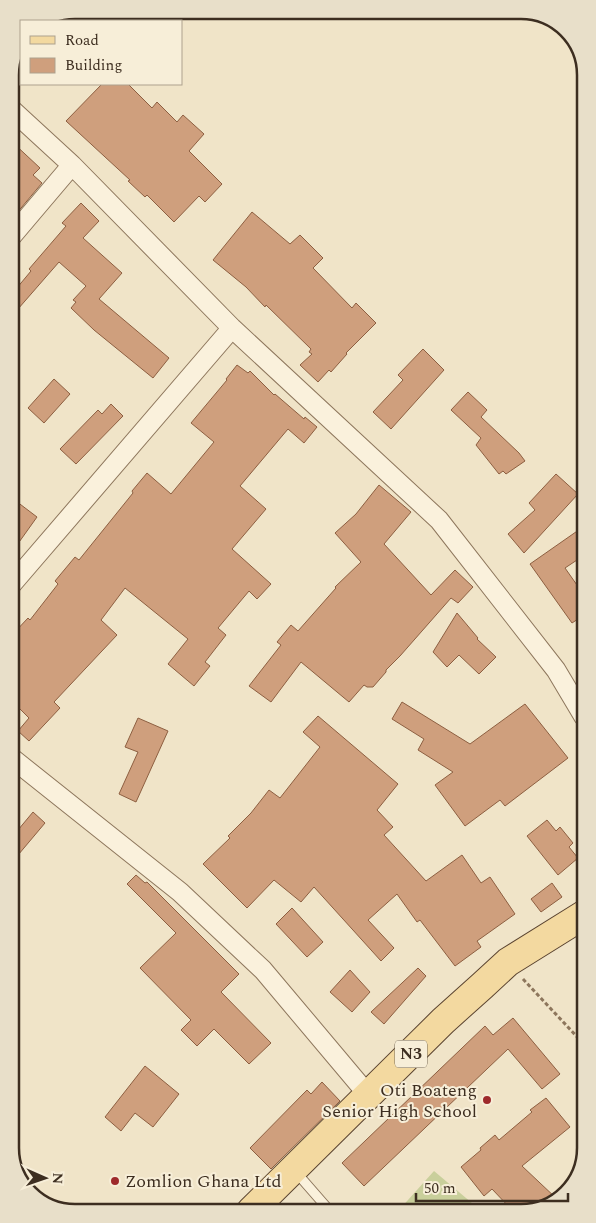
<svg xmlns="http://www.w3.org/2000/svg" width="596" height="1223" viewBox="0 0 596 1223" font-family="Spectral,serif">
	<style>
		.green { fill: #c9cf9b }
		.building { fill: #cf9f7d; stroke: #8d5f41 }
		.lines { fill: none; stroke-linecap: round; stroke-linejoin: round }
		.lane-casing { stroke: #8d765c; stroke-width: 11 }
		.street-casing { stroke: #8d765c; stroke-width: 21 }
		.primary-casing { stroke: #5b4430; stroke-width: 30 }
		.path { stroke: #8d765c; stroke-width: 3; stroke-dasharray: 4 2.5; stroke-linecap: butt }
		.lane { stroke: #faf1dc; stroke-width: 9 }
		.street { stroke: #faf1dc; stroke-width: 19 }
		.primary { stroke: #f3d9a0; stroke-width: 28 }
		.poi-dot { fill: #9e2a2b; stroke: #f7eed8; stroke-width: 2 }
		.labels { text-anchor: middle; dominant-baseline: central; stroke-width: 4; stroke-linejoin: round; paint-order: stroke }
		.shield { fill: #f7eed8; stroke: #756857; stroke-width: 1 }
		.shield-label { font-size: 16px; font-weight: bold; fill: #3d2e20 }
		.poi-label { font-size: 18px; fill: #3d2e20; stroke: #f7eed8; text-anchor: end }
		.rim { fill: none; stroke: #3d2e20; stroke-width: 2.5 }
	</style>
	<rect width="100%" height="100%" fill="#f0e4c8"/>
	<path class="green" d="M434 1171 479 1209 399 1210Z"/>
	<path class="building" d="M102 84H128L152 108 157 102 177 122 183 115 204 134 189 151 222 184 205 202 199 196 174 222 147 195 145 197 128 181 130 180 66 121Z
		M10 140 40 168 33 175 42 183 11 220Z
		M81 203 99 221 83 238 122 273 99 299 169 358 153 378 94 330 71 308 76 302 73 300 86 286 59 262 11 317V295L31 271 29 269 66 226 62 223Z
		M252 212 290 244 300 235 323 258 313 268 352 308 356 303 376 323 346 353 347 354 331 372 329 370 318 382 300 365 312 354 309 352 311 349 266 305 265 307 246 287 213 260Z
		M423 349 444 370 391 429 373 412 403 380 398 375Z
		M237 365 248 373 250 371 274 395 275 394 304 419 305 417 317 427 304 443 288 429 240 486 266 509 232 549 271 584 257 599 249 591 218 628 226 635 205 662 210 666 194 686 168 664 188 639 125 588 101 620 117 635 54 702 60 708 29 741 18 731 29 718 13 702V634L28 618 30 620 58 584 55 581 75 557 79 560 133 493 132 491 147 473 171 494 214 442 191 423 227 380 226 379Z
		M54 379 70 394 44 423 28 408Z
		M468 392 487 410 481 417 519 453 525 461 506 474 503 471 499 474 476 445 481 438 451 410Z
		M111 404 123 416 76 464 60 449 98 410 102 414Z
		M556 474 578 494 524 553 508 534 535 510 529 503Z
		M379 485 411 512 384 544 431 595 455 570 473 587 458 603 451 598 400 656 386 670V672L373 687H367L364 685 349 702 301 662 271 702 249 686 281 645 277 642 291 625 298 631 336 588 335 587 361 562 335 533 356 514Z
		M12 498 37 517 12 552Z
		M583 527V556L565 568 584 595V615L572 623 530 564Z
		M457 613 478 638 477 639 496 657 479 674 459 655 447 667 433 652Z
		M402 702 470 744 525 704 568 758 505 806 500 800 465 826 435 785 453 772 418 750 424 739 392 719Z
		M318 716 398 784 377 810 393 827 384 835 426 881 462 855 481 883 490 877 515 914 477 941 481 947 455 966 420 920 417 922 397 894 368 920 394 948 381 961 314 887 301 902 274 880 247 908 203 864 230 838 228 836 251 813 269 790 280 798 320 747 303 732Z
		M138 718 168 731 136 802 119 794 138 752 125 747Z
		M33 812 45 823 13 861V836Z
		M547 820 556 831 560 827 573 843 569 847 578 858 558 875 527 836Z
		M136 875 145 883 147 882 239 974 221 992 271 1043 249 1064 214 1029 197 1046 181 1030 191 1020 140 968 176 933 127 884Z
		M552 883 562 897 541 912 531 899Z
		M292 908 323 942 307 957 276 924Z
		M418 968 426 976 384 1024 371 1012Z
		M350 970 370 992 352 1012 330 992Z
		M513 1018 560 1074 542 1089 508 1049 364 1186 342 1163 485 1026 493 1035Z
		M145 1066 179 1094 153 1127 135 1113 121 1131 105 1117Z
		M322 1082 340 1101 271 1169 250 1148 307 1090 311 1094Z
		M546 1098 570 1127 522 1166 557 1199 546 1208 511 1209 492 1189 484 1196 461 1167 481 1150 480 1148 495 1135 499 1140 532 1112 530 1110Z"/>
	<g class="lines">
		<g class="lane-casing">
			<path id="lane" d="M295 1171 329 1210"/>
		</g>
		<g class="street-casing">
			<path id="street" d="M10 108 72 165 232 328 439 520 556 670 584 717
				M11 237 72 165
				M12 584 232 328
				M13 759 180 892 263 970 369 1096"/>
		</g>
		<g class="primary-casing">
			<path id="primary" d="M251 1211 443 1021 482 986 508 962 585 914"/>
		</g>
		<path class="path" d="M523 979 581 1041 586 1049"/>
		<use href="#lane" class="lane"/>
		<use href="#street" class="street"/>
		<use href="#primary" class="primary"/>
	</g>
	<g class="poi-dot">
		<circle cx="487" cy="1100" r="5"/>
		<circle cx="115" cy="1181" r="5"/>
	</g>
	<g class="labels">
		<rect class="shield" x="395" y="1040.5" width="32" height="27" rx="4"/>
		<g class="shield-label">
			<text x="411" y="1054">N3</text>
		</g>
		<g class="poi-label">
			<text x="477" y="1090">Oti Boateng<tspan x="477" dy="21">Senior High School</tspan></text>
			<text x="125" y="1181" text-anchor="start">Zomlion Ghana Ltd</text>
		</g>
	</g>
	<path d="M0 0H596V1223H0ZM75 19H521A56 56 0 0 1 577 75V1148A56 56 0 0 1 521 1204H75A56 56 0 0 1 19 1148V75A56 56 0 0 1 75 19Z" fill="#e8dfc9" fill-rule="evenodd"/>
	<path class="rim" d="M75 19H521A56 56 0 0 1 577 75V1148A56 56 0 0 1 521 1204H75A56 56 0 0 1 19 1148V75A56 56 0 0 1 75 19Z"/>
	<rect x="20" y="20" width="162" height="65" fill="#f7eed8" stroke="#ada18e"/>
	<rect x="30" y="36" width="25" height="8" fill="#f3d9a0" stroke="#ada18e"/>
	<text x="65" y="45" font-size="15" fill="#3d2e20">Road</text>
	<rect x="30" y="58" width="25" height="15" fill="#cf9f7d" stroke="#ada18e"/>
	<text x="65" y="70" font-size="15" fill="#3d2e20">Building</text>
	<g transform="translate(45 1178) rotate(92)" stroke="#f7eed8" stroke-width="4" paint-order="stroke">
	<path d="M0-4L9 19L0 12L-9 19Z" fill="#3d2e20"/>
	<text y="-8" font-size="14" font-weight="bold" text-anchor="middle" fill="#3d2e20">N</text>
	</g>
	<path d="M416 1193v8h152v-8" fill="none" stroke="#3d2e20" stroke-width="2.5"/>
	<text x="424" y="1193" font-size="15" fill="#3d2e20" stroke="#f7eed8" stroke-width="4" paint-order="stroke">50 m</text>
</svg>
